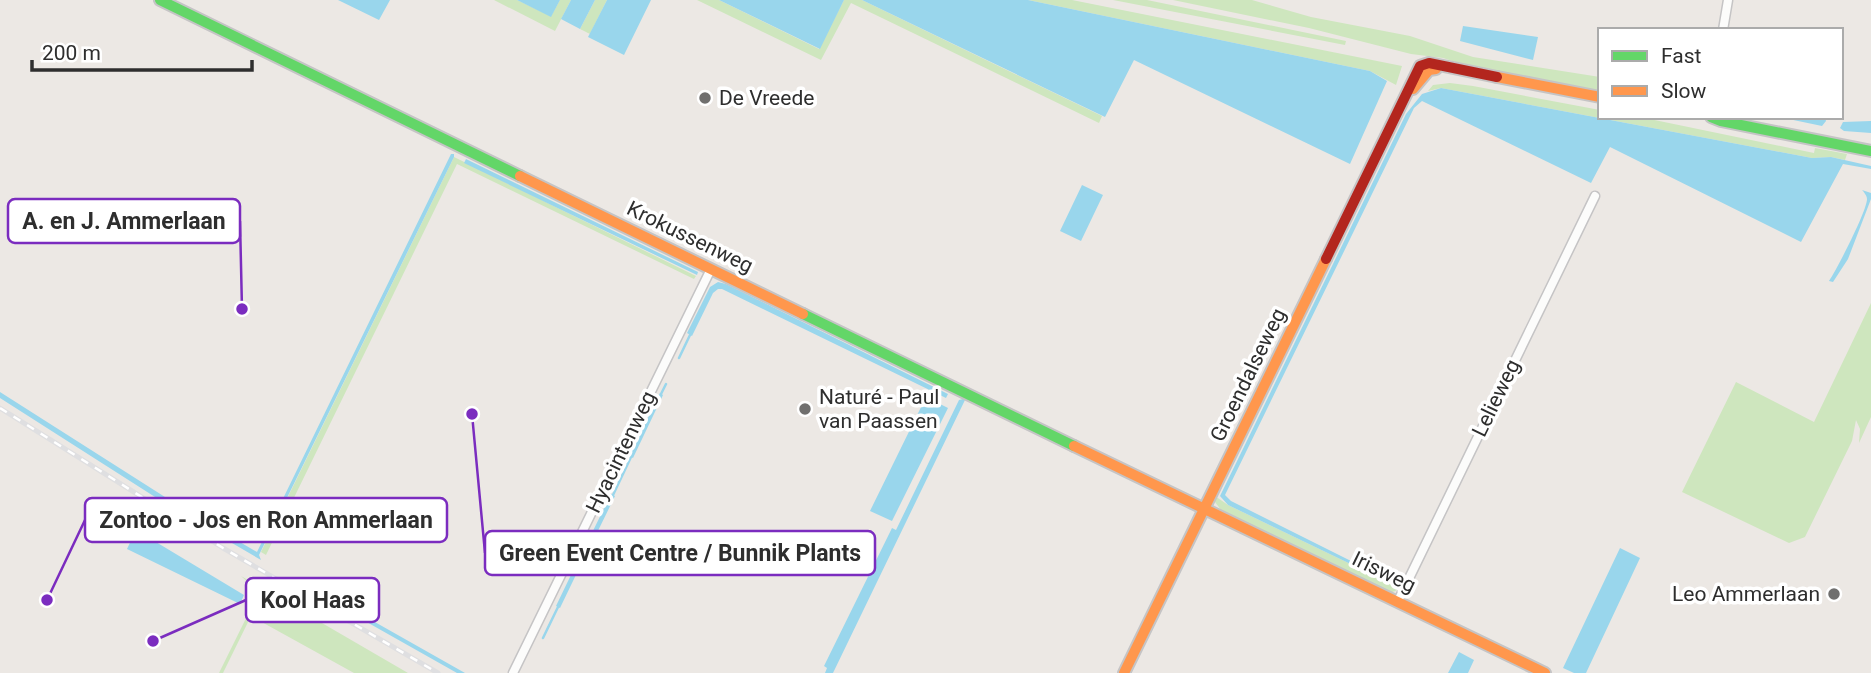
<svg xmlns="http://www.w3.org/2000/svg" width="1871" height="673" viewBox="0 0 1871 673" font-family="Roboto,sans-serif">
	<style>
		.green { fill: #cee6be }
		.water { fill: #99d6ec }
		.lines { fill: none; stroke-linecap: round; stroke-linejoin: round }
		.stream { stroke: #99d6ec; stroke-width: 2.5 }
		.street-casing { stroke: #c5c4c5; stroke-width: 11 }
		.fast-casing { stroke: #c5c4c5; stroke-width: 14 }
		.slow-casing { stroke: #c5c4c5; stroke-width: 14 }
		.jam-casing { stroke: #c5c4c5; stroke-width: 14 }
		.street { stroke: #fcfcfb; stroke-width: 8 }
		.fast { stroke: #63d668; stroke-width: 10 }
		.slow { stroke: #ff974d; stroke-width: 10 }
		.jam { stroke: #b3261e; stroke-width: 10 }
		.rail-casing { stroke: #dfdfe1; stroke-width: 5 }
		.rail { stroke: #fff; stroke-width: 2.5; stroke-dasharray: 8; stroke-linecap: butt }
		.poi-dot { fill: #706f6e; stroke: #fff; stroke-width: 2.5 }
		.labels { text-anchor: middle; dominant-baseline: central; stroke-width: 7; stroke-linejoin: round; paint-order: stroke }
		.poi-label { font-size: 21px; fill: #2e2e2e; stroke: #fff; text-anchor: start }
		.street-label { font-size: 21px; fill: #2e2e2e; stroke: #fff }
		.leader { fill: none; stroke: #7b2cbf; stroke-width: 2.5 }
		.callout-dot { fill: #7b2cbf; stroke: #fff; stroke-width: 2.5 }
		.callout { fill: #fff; stroke: #7b2cbf; stroke-width: 2.5 }
		.callout-label { font-size: 23px; text-anchor: middle; font-weight: bold; fill: #2e2e2e }
	</style>
	<rect width="100%" height="100%" fill="#ece8e4"/>
	<path class="green" d="M494 0H517L551 16 560 0H571L555 31Z
		M595 0H607L590 34 580 29Z
		M697 0H719L819 49 844 0H862L1102 116 1099 123 851 3 821 60Z
		M1028 0H1072L1402 66 1396 85 1370 71Z
		M1113 0H1147L1346 41 1345 45Z
		M1173 0H1252L1311 17 1410 36 1473 57 1600 77V92L1481 70 1443 58 1411 54 1309 28Z
		M1450 83 1473 86 1600 110V117H1640L1814 153 1815 148 1847 154 1845 160 1831 157 1812 158 1441 88 1428 91 1433 85Z
		M454 157 696 276 694 279 457 164 266 555 261 552Z
		M1871 303V417L1859 443 1860 429 1856 420 1852 441 1805 537 1789 543 1682 492 1736 382 1814 422Z
		M1215 496 1228 505 1388 582H1399L1401 577 1404 579C1400 588 1397 593 1387 592L1221 510 1215 502Z
		M241 576 408 673H354L251 616 223 673H219L257 596 252 586Z"/>
	<path class="water" d="M338 0H390L379 20Z
		M517 0H560L551 17Z
		M571 0H595L580 29 561 19Z
		M607 0H651L624 55 588 37Z
		M719 0H844L820 49Z
		M862 0H1028L1370 71 1387 81 1350 164 1134 60 1105 117Z
		M1463 26 1538 37 1533 60 1460 41Z
		M1441 88 1812 158 1831 157 1871 166V169L1843 164 1801 242 1610 147 1591 183 1422 101 1414 108 1225 495 1231 501 1391 581 1390 583 1228 505 1220 496 1406 114 1422 94Z
		M1779 117H1825L1826 121 1822 126Z
		M1871 121V133L1844 131 1840 128 1843 122Z
		M451 154H454V157L259 555 261 560 177 511 0 398V392L187 511 257 552Z
		M466 159 698 272 697 275 464 163Z
		M1082 185 1103 195 1081 241 1060 231Z
		M1862 190 1871 193V199L1848 259 1833 282 1829 281C1837 269 1867 211 1867 199 1867 196 1864 192 1862 190Z
		M718 282 726 284 948 394 946 398 722 289H718L713 293 692 336 687 333 710 287Z
		M660 393 663 395 633 458 629 456Z
		M926 397 948 408 892 521 870 511Z
		M963 399 965 400 833 673H825L827 668 824 666 892 528 896 530 959 400Z
		M611 494 615 496 594 539 590 537Z
		M136 530 244 595 240 604 127 549Z
		M1620 548 1640 558 1586 673H1574L1563 668Z
		M582 552 586 554 560 608 556 606Z
		M297 578 465 673H457L294 581Z
		M1459 652 1474 660 1468 673H1448Z"/>
	<g class="lines">
		<path class="stream" d="M679 358 690 335
			M661 394 666 384
			M613 495 631 457
			M584 553 592 538
			M543 638 558 607"/>
		<g class="street-casing">
			<path id="street" d="M1723 30 1728 0
				M1398 601 1595 196
				M513 673 711 269"/>
		</g>
		<g class="fast-casing">
			<path id="fast" d="M160 0 520 176
				M1711 117 1721 121 1871 151
				M803 314 1074 446"/>
		</g>
		<g class="slow-casing">
			<path id="slow" d="M1497 77 1600 97
				M1413 89 1429 70 1436 69
				M520 176 803 314
				M1074 446 1545 673
				M1124 673 1326 259"/>
		</g>
		<g class="jam-casing">
			<path id="jam" d="M1326 259 1420 66 1429 63 1497 77"/>
		</g>
		<use href="#street" class="street"/>
		<use href="#fast" class="fast"/>
		<use href="#slow" class="slow"/>
		<use href="#jam" class="jam"/>
		<g class="rail-casing">
			<path id="rail" d="M0 408 223 548 438 673"/>
		</g>
		<use href="#rail" class="rail"/>
	</g>
	<g class="poi-dot">
		<circle cx="705" cy="98" r="7"/>
		<circle cx="805" cy="409" r="7"/>
		<circle cx="1834" cy="594" r="7"/>
	</g>
	<g class="labels">
		<g class="poi-label">
			<text x="719" y="98">De Vreede</text>
			<text x="819" y="397">Naturé - Paul<tspan x="819" dy="24">van Paassen</tspan></text>
			<text x="1820" y="594" text-anchor="end">Leo Ammerlaan</text>
		</g>
		<g class="street-label">
			<text transform="translate(690 237) rotate(26)">Krokussenweg</text>
			<text transform="translate(1248 375) rotate(-64)">Groendalseweg</text>
			<text transform="translate(1496 398) rotate(-64)">Lelieweg</text>
			<text transform="translate(621 452) rotate(-64)">Hyacintenweg</text>
			<text transform="translate(1384 572) rotate(26)">Irisweg</text>
		</g>
	</g>
	<path class="leader" d="M242 309L240 221M47 600L85 520M472 414L485 553M153 641L246 600"/>
	<g class="callout-dot">
		<circle cx="242" cy="309" r="7"/>
		<circle cx="47" cy="600" r="7"/>
		<circle cx="472" cy="414" r="7"/>
		<circle cx="153" cy="641" r="7"/>
	</g>
	<g class="callout">
		<rect x="8" y="199" width="232" height="44" rx="7"/>
		<rect x="85" y="498" width="362" height="44" rx="7"/>
		<rect x="485" y="531" width="390" height="44" rx="7"/>
		<rect x="246" y="578" width="133" height="44" rx="7"/>
	</g>
	<g class="callout-label">
		<text x="124" y="229">A. en J. Ammerlaan</text>
		<text x="266" y="528">Zontoo - Jos en Ron Ammerlaan</text>
		<text x="680" y="561">Green Event Centre / Bunnik Plants</text>
		<text x="313" y="608">Kool Haas</text>
	</g>
	<rect x="1598" y="28" width="245" height="91" fill="#ffffff" stroke="#ababab" stroke-width="2"/>
	<rect x="1612" y="51" width="35" height="10" fill="#63d668" stroke="#ababab" stroke-width="2"/>
	<text x="1661" y="63" font-size="21" fill="#2e2e2e">Fast</text>
	<rect x="1612" y="86" width="35" height="10" fill="#ff974d" stroke="#ababab" stroke-width="2"/>
	<text x="1661" y="98" font-size="21" fill="#2e2e2e">Slow</text>
	<path d="M32 60v10h220v-10" fill="none" stroke="#2e2e2e" stroke-width="3.5"/>
	<text x="42" y="60" font-size="21" fill="#2e2e2e" stroke="#ffffff" stroke-width="5" paint-order="stroke">200 m</text>
</svg>
